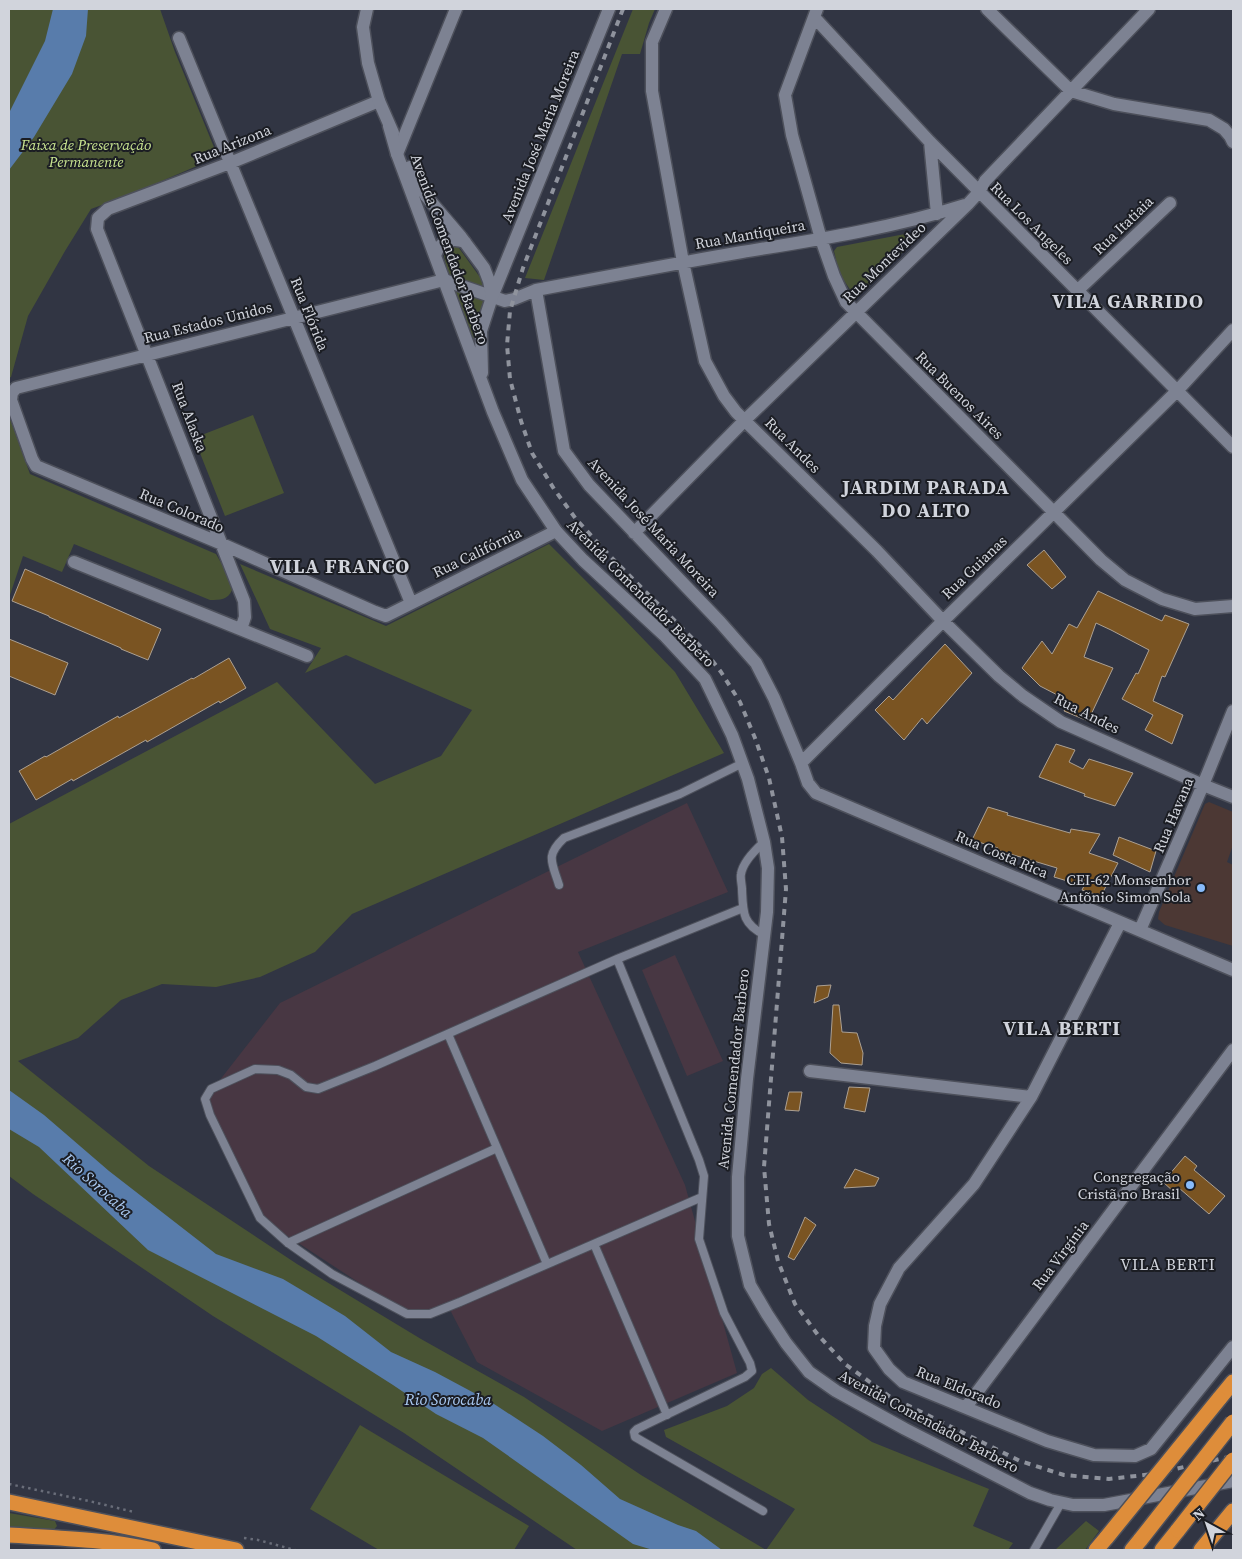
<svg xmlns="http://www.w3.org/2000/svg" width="1242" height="1559" viewBox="0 0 1242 1559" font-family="'Source Serif 4',serif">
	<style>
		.industrial { fill: #483743 }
		.education { fill: #4c3834 }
		.green { fill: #495434 }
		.water { fill: #587cab }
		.building { fill: #7a5422; stroke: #aca092 }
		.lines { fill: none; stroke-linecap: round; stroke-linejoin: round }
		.lane-casing { stroke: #4d505b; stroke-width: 10 }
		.street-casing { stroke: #4d505b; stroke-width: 15 }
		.secondary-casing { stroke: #4d505b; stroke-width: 15 }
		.highway-casing { stroke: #4d505b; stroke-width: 18 }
		.path { stroke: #696d79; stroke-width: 2.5; stroke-dasharray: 2.5 4; stroke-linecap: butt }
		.lane { stroke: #7d8292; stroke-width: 8 }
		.street { stroke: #7d8292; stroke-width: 12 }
		.secondary { stroke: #7d8292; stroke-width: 12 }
		.highway { stroke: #de8d3a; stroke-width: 15 }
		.rail { stroke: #8f939d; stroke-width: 4; stroke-dasharray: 6 6; stroke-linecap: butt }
		.highway-bridge-casing { stroke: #4d505b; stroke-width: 18; stroke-linecap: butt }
		.highway-bridge { stroke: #de8d3a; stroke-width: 15 }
		.poi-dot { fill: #87bbfb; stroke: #1b1d23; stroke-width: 2 }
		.labels { text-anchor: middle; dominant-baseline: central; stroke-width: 4; stroke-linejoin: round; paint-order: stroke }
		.street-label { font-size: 15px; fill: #d1d4dc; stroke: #1b1d23 }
		.park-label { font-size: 15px; font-style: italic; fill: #c8e490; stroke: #1b1d23 }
		.poi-label { font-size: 15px; fill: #d1d4dc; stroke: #1b1d23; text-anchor: end }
		.water-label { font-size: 16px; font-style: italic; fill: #a9c9f2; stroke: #1b1d23 }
		.neighbourhood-label { font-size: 16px; letter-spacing: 1px; fill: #d1d4dc; stroke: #1b1d23 }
		.district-label { font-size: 20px; font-weight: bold; letter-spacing: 1px; fill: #d1d4dc; stroke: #1b1d23 }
	</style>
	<rect width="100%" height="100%" fill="#313543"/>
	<path class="industrial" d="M687 803 728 892 578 952 685 1185 737 1373 602 1431 477 1362 448 1306 407 1314 260 1218 205 1099 280 1003Z
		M675 955 723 1061 687 1076 642 970Z"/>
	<path class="education" d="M1209 802 1233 812V845L1227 862 1233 865V946L1165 925 1158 919 1159 912 1205 804Z"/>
	<path class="green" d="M9 9H160L175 52 218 157 129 195 91 209 65 251 28 316 11 377 9 378Z
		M633 9H655L649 23 640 54H622L544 280 525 278Z
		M905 234 911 237V244L859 295 853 294 839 273 834 251 837 247Z
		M456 244 482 280 486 293 477 329 475 357 448 275 443 251 448 245Z
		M253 415 284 493 225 516 194 438Z
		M9 416 30 474 216 554 228 575 232 590C228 600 220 600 210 600L74 544 62 572 23 556 9 598Z
		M549 544 621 616 675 672 724 753 352 914 315 952 260 977 216 987 162 984 121 1000 78 1038 18 1061 149 1166 297 1264 421 1339 524 1397 641 1475 766 1550 795 1509 666 1437 664 1430 727 1406 754 1388 762 1374 771 1368 808 1400 872 1442 989 1489 973 1526 1013 1543 1008 1550H577L404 1433 213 1316 33 1194 9 1176V824L277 682 375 784 441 756 472 710 346 655 305 673 321 648 270 629 240 564 386 626Z
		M360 1425 529 1526 514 1550H379L310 1509Z
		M9 1513 55 1521 57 1526 52 1532 9 1529Z
		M1086 1521 1099 1531 1085 1550H1055Z"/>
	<path class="water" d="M53 9H88L86 36 72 74 34 137 9 170V113L45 41Z
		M9 1090 44 1115 109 1171 216 1254 283 1279 345 1316 391 1352 435 1372 491 1402 543 1436 581 1465 620 1499 678 1525 696 1531 722 1550H653L633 1544 483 1438 436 1414 393 1385 316 1336 148 1250 39 1147 9 1129Z"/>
	<path class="building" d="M1044 550 1066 577 1052 589 1027 565Z
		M25 569 161 629 148 660 121 649V648L49 617V616L12 601Z
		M1098 591 1162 621 1165 615 1189 624 1165 677 1162 676 1153 701 1183 715 1172 744 1145 730 1153 715 1122 699 1136 673 1138 674 1149 650 1111 630 1096 623 1084 657 1113 668 1088 721 1064 711 1069 701 1040 686 1022 668 1042 641 1052 654 1069 624 1077 628Z
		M9 639 68 663 55 695 9 676Z
		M945 644 972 673 927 724 922 718 904 740 875 710 889 696 893 700Z
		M229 658 246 688 220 703 219 701 147 742 146 740 73 781 72 779 36 800 19 771 45 756 46 757 118 716 119 718 192 678 193 679Z
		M1056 744 1075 750 1069 762 1083 769 1089 759 1133 773 1115 806 1084 796 1085 794 1039 777Z
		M988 807 1008 813 1007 815 1070 833 1071 829 1100 834 1089 853 1118 863 1101 896 1082 890 1084 886 1054 877 1057 868 997 850 998 848 972 840Z
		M1119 837 1156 851 1150 872 1113 855Z
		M831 985 828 997 814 1003 817 986Z
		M833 1005H839L842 1032 857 1033 863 1053 862 1065 841 1063 830 1053Z
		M849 1087 870 1088 865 1112 844 1108Z
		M789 1092H802L799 1111 785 1110Z
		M1185 1156 1197 1166 1194 1170 1225 1196 1209 1214 1179 1188 1174 1192 1163 1182Z
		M855 1169 879 1178 875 1186 844 1188Z
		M805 1217 816 1225 794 1260 788 1257Z"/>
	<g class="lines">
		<g class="lane-casing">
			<path id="lane" d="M764 842C755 850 743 862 741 874 740 878 742 885 742 889 743 912 742 924 765 935
				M559 885C552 862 545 856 564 838L680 794 743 763
				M617 959 699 1160 704 1176 699 1239 724 1313 750 1363 752 1371 745 1377 637 1429 634 1432 635 1437 763 1511
				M448 1034 547 1264
				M702 1197 460 1302 430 1314H407L332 1274 288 1243 260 1218 210 1115 205 1099 211 1089 255 1069 278 1070 291 1075 306 1087 318 1089 375 1066 617 959 743 908
				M288 1243 497 1148
				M594 1244 667 1415
				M1034 1550 1061 1503"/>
		</g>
		<g class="street-casing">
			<path id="street" d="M666 9 652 42V91L683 262 705 361 724 396 736 412 877 551 943 621 999 676 1023 696 1061 722 1203 785 1233 797
				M817 9 785 95 792 135 821 239 834 276 846 302 1101 560 1125 580 1162 599 1195 609 1233 606
				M987 9 1071 91 1114 104 1209 120 1224 129 1230 136 1233 142
				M814 17 930 142 1233 447
				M179 38 411 603
				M930 142 937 214
				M397 154 456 9
				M536 290C604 277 673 264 742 252 816 240 893 228 965 205
				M1077 291 1170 203
				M556 531 386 616 375 612 222 544 36 466 32 459 11 400 12 393 16 388 444 280 505 301 514 299 536 290 564 451 589 485 720 622 756 663 774 698 801 763 808 783 816 793 1233 970
				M634 533 745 420 968 204 979 192 985 181 1149 9
				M74 562 307 656
				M241 629 245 617 244 601 97 229 98 218 108 209 230 163 379 101
				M801 763 943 621 1177 391 1233 330
				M1140 930 1203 785 1233 711
				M810 1071 1031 1097 1120 923
				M1031 1097 974 1184 899 1268 880 1304 875 1326 874 1348 889 1369 903 1382 1047 1441 1094 1455 1135 1456 1151 1449 1233 1347
				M966 1407 1233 1050"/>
		</g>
		<g class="secondary-casing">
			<path id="secondary" d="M367 9 363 27 368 63 379 101 393 133
				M389 126 397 154 493 412 522 480 556 531 583 560 664 635 705 679 732 735 748 779 764 842 768 868 767 912 747 1079 738 1177V1236L750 1285 767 1314 786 1343 809 1372 836 1391 905 1429 1030 1493 1050 1500 1073 1505H1104L1233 1481
				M410 167 426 196 461 237 484 268 489 281 492 296
				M435 256C439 241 452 237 465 242
				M482 373 481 331 492 297 609 9"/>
		</g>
		<g class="highway-casing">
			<path id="highway" d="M1219 1399 1233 1382
				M9 1502 236 1550
				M9 1535C57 1538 106 1539 153 1550
				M1096 1550 1107 1537
				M1132 1550 1141 1539
				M1162 1550 1178 1530
				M1201 1550 1233 1511"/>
		</g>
		<path class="path" d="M9 1484 89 1501 134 1512
			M244 1538 258 1540 295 1550"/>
		<use href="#lane" class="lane"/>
		<use href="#street" class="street"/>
		<use href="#secondary" class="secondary"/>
		<use href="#highway" class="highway"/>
		<path class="rail" d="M623 9 523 268 510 311 507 345 510 379 521 421 532 453 554 489 576 519 609 555 704 650 721 672 740 702 755 738 769 778 782 837 786 889 764 1167 769 1224 778 1261 795 1304 818 1335 845 1364 889 1396 1020 1461 1064 1475 1109 1479 1153 1474 1233 1456"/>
		<g class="highway-bridge-casing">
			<path id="highway-bridge" d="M1178 1530 1233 1460
				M1107 1537 1219 1399
				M1141 1539 1233 1422"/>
		</g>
		<use href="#highway-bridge" class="highway-bridge"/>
	</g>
	<g class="poi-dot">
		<circle cx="1201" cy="888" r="5"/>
		<circle cx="1190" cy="1185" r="5"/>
	</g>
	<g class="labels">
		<g class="street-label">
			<text transform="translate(540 136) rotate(-68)">Avenida José Maria Moreira</text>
			<text transform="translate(232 144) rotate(-22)">Rua Arizona</text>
			<text transform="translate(1032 223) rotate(45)">Rua Los Angeles</text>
			<text transform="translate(1123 225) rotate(-44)">Rua Itatiaia</text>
			<text transform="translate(750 234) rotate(-10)">Rua Mantiqueira</text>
			<text transform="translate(450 249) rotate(70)">Avenida Comendador Barbero</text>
			<text transform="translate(884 262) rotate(-44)">Rua Montevideo</text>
			<text transform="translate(310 314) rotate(68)">Rua Flórida</text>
			<text transform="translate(208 322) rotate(-14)">Rua Estados Unidos</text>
			<text transform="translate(960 395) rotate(45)">Rua Buenos Aires</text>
			<text transform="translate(190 417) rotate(69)">Rua Alaska</text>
			<text transform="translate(793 445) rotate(45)">Rua Andes</text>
			<text transform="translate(182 510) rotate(23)">Rua Colorado</text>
			<text transform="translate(654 527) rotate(47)">Avenida José Maria Moreira</text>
			<text transform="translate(477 552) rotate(-26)">Rua Califórnia</text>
			<text transform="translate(974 567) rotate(-44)">Rua Guianas</text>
			<text transform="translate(641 593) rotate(45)">Avenida Comendador Barbero</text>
			<text transform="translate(1087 713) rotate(27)">Rua Andes</text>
			<text transform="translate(1173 815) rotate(-67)">Rua Havana</text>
			<text transform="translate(1002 854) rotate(23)">Rua Costa Rica</text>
			<text transform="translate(733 1069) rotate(-84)">Avenida Comendador Barbero</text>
			<text transform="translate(1060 1255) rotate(-53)">Rua Virgínia</text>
			<text transform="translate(959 1387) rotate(22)">Rua Eldorado</text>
			<text transform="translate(929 1421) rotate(28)">Avenida Comendador Barbero</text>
		</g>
		<g class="park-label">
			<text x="86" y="144">Faixa de Preservação<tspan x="86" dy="17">Permanente</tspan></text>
		</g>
		<g class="poi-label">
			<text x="1191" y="879">CEI-62 Monsenhor<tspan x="1191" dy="17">Antõnio Simon Sola</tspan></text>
			<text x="1180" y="1176">Congregação<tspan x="1180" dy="17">Cristã no Brasil</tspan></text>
		</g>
		<g class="water-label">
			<text transform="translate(98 1185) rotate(42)">Rio Sorocaba</text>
			<text x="448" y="1399">Rio Sorocaba</text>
		</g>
		<g class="neighbourhood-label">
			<text x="1168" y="1264">VILA BERTI</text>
		</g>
		<g class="district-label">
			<text x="1128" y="301">VILA GARRIDO</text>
			<text x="926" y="487">JARDIM PARADA<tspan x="926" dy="23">DO ALTO</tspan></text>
			<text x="340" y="566">VILA FRANCO</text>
			<text x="1062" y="1028">VILA BERTI</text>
		</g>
	</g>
	<rect width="1242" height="1559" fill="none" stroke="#d1d4dc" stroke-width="20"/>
	<g transform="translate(1207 1524) rotate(320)" stroke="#1b1d23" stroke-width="4" paint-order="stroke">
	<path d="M0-4L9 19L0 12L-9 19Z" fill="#d1d4dc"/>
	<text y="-8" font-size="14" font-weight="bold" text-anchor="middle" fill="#d1d4dc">N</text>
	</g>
</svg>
